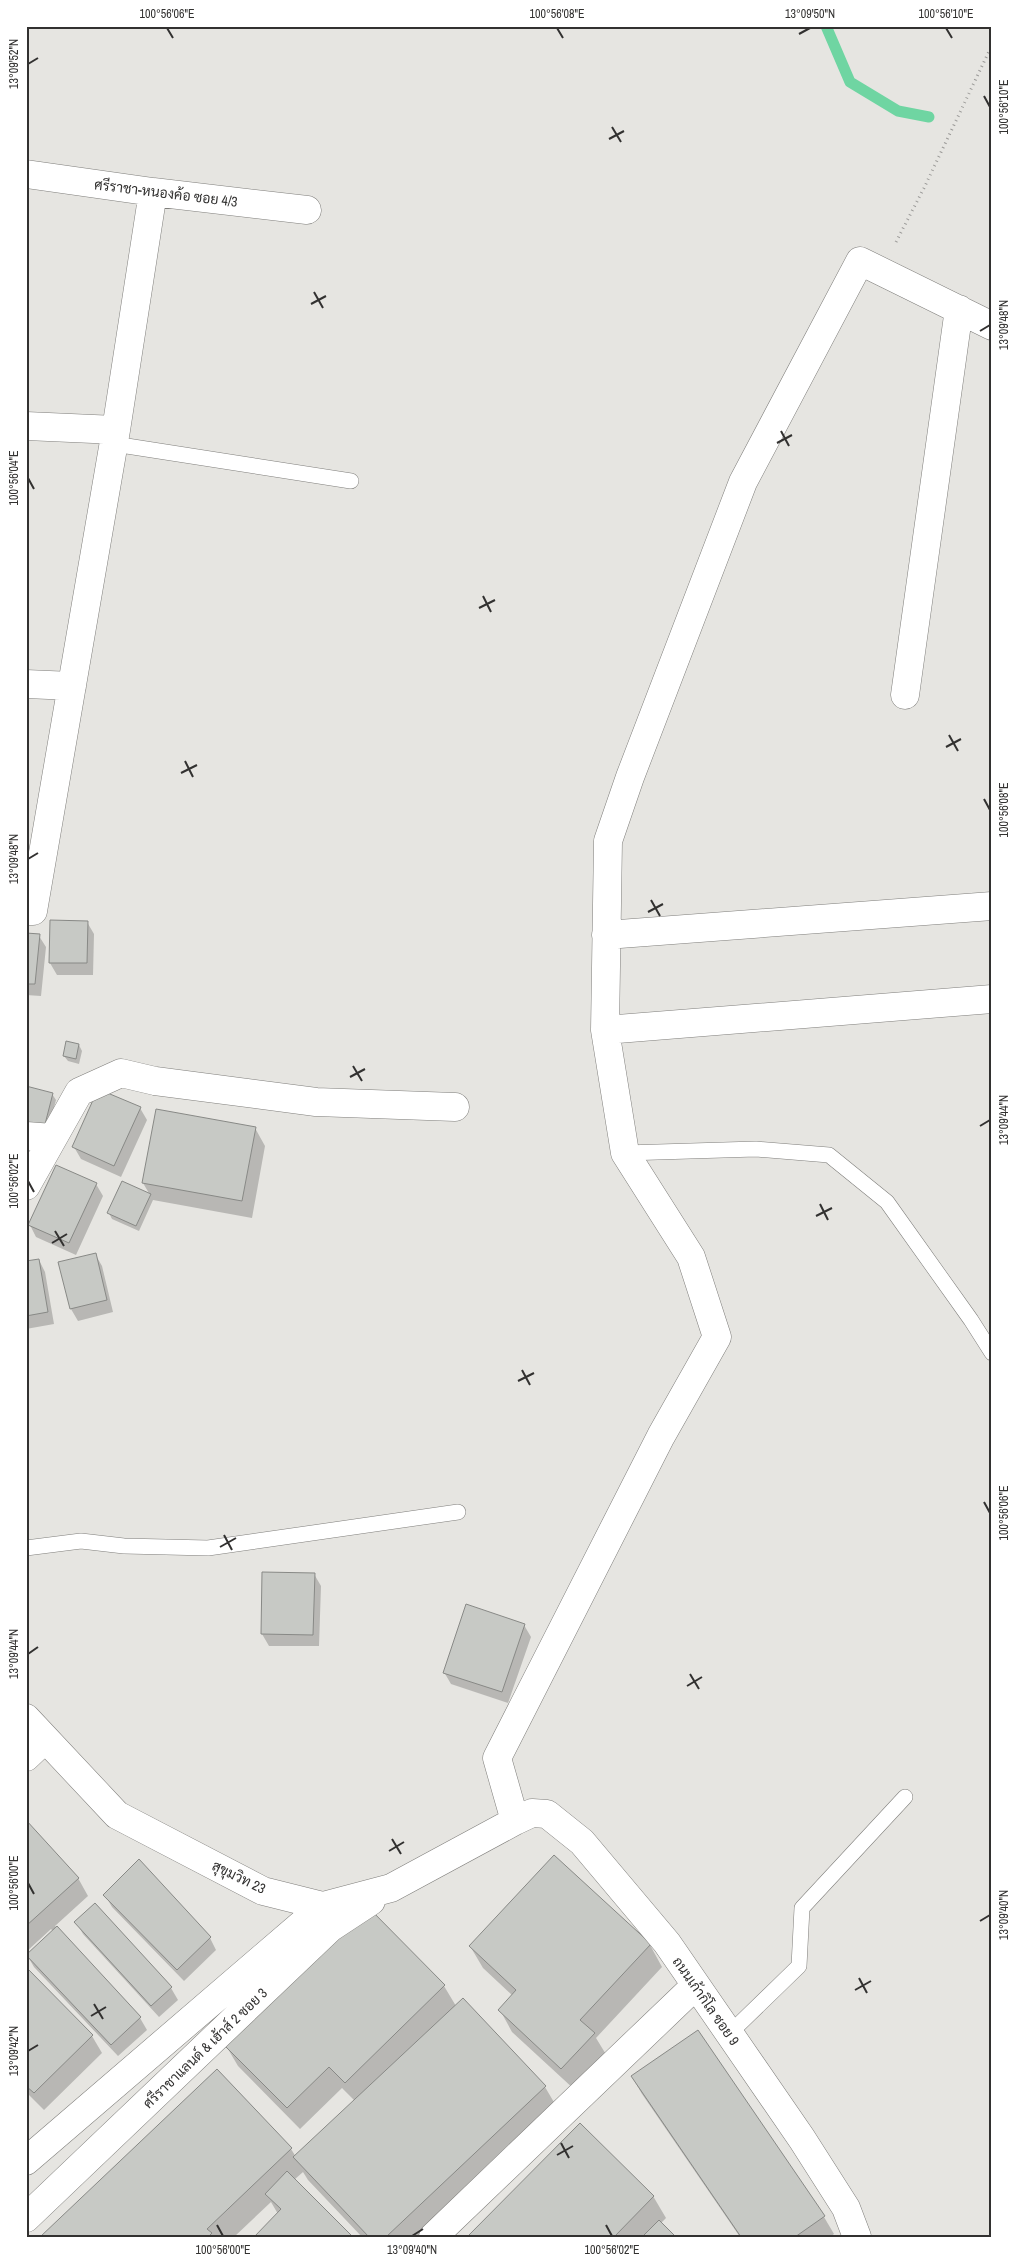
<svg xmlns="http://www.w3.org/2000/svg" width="1018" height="2263" viewBox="0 0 1018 2263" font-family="'Archivo Narrow',Sarabun,sans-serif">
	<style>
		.shadow { fill: #0003 }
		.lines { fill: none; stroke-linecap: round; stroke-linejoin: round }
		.stream { stroke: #6fd5a2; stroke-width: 11 }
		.building { fill: #c7c9c5; stroke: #888986 }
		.service-casing { stroke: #7f7e7b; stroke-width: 16 }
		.minor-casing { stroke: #7f7e7b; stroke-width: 29 }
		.path { stroke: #9b9a98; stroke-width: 3; stroke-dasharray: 1 4; stroke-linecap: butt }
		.service { stroke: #fff; stroke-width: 15 }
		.minor { stroke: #fff; stroke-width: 28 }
		.ticks { fill: none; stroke: #323130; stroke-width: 2 }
		.labels { text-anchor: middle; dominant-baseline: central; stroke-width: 4; stroke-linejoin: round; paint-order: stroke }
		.street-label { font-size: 14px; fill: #323130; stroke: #fff }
		.neatline { fill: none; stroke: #323130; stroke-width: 2 }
		.ticks-label { font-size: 12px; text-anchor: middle; fill: #323130 }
	</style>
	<rect width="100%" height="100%" fill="#e6e5e1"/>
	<path class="shadow" d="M87 922 94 934 93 975H57L50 963Z
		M26 934 39 936 46 947 41 996 26 995Z
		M79 1045 82 1051 79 1064 68 1061 64 1056Z
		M52 1094 56 1100 46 1137 26 1132Z
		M140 1108 147 1120 121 1177 81 1159 74 1147Z
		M255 1128 265 1146 252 1218 153 1200 139 1231 112 1219 109 1213 150 1195 143 1183Z
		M96 1184 103 1196 76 1255 36 1237 30 1225Z
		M95 1254 102 1266 113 1312 78 1321 71 1309 60 1263Z
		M39 1260 45 1272 54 1324 26 1329V1262Z
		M314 1574 321 1586 319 1646H269L262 1634Z
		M524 1625 531 1637 508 1703 451 1684 444 1672Z
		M26 1822 78 1878 88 1896 55 1926 140 2018 147 2030 118 2056 34 1967 27 1955 53 1931 51 1929 26 1952Z
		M105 1895 210 1938 216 1950 184 1981 112 1907Z
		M76 1922 171 1988 178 2000 159 2017 83 1934Z
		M650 1945 662 1967 596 2038 607 2056 575 2090 512 2032 500 2010 513 1996 483 1968 470 1946Z
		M26 1969 92 2036 102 2053 44 2110 26 2092Z
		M444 1986 456 2006 545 2087 558 2109 421 2237H362L308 2180 303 2172 294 2180 352 2237 278 2214 271 2202 234 2237H42L217 2071 291 2149 296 2157 355 2101 342 2088 300 2129 238 2066 225 2044Z
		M698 2032 824 2217 834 2234 830 2237H740L642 2094 632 2077Z
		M653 2196 666 2218 661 2223 674 2237H469Z"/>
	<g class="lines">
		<path class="stream" d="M826 26 850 82 898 111 929 117"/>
	</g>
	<path class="building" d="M50 920 88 921 87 963H49Z
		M26 933 40 934 35 984H26Z
		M66 1041 79 1044 76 1059 63 1056Z
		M26 1086 53 1093 43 1132 26 1128Z
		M98 1089 141 1107 114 1166 72 1147Z
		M156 1109 256 1127 242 1201 142 1183Z
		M56 1165 97 1183 69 1243 28 1225Z
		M122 1181 151 1194 136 1226 107 1213Z
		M96 1253 107 1300 70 1309 58 1262Z
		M39 1259 48 1312 26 1316V1261Z
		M262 1572 315 1573 313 1635 261 1634Z
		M466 1604 525 1624 502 1692 443 1673Z
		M26 1820 79 1878 26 1926Z
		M554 1855 651 1944 580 2020 595 2033 561 2069 498 2010 516 1990 469 1946Z
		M139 1859 211 1937 177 1970 103 1895Z
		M95 1903 172 1987 151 2006 74 1922Z
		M366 1905 445 1985 345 2083 329 2067 287 2108 223 2044Z
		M57 1926 141 2017 111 2045 26 1955Z
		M26 1967 93 2035 34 2093 26 2086Z
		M463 1998 546 2086 386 2237H369L293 2157Z
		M698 2030 825 2216 795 2237H741L631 2076Z
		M217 2069 292 2148 207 2229 212 2233 208 2237H40Z
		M580 2123 654 2196 614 2237H467Z
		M287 2171 353 2237H254L281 2209 265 2194Z
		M659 2220 676 2237H642Z"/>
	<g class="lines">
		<g class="service-casing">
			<path id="service" d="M114 444 351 481
				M625 1153 756 1149 829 1155 887 1202 971 1320 992 1353
				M26 1548 81 1541 124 1546 208 1548 458 1512
				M729 2034 799 1966 802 1908 905 1797"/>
		</g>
		<g class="minor-casing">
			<path id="minor" d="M26 174 153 192 307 210
				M26 426 116 430
				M26 684 72 686
				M905 695 959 309
				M26 911H33L116 430 153 192
				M606 935 992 906
				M605 1030 992 999
				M26 1136 53 1138
				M26 1186 79 1092 121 1073 155 1081 316 1102 455 1107
				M26 1718 117 1815 263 1891 323 1906 391 1888 515 1821 532 1813 547 1814 582 1842 667 1943 802 2139 846 2208 857 2237
				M26 1757 45 1739
				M515 1821 497 1758 661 1436 717 1337 691 1257 625 1153 605 1030 608 841 630 777 743 482 860 261 992 326
				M26 2161 323 1906
				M26 2218 330 1928 371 1901
				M433 2237 695 1986"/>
		</g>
		<path class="path" d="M896 242 924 188 992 45"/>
		<use href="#service" class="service"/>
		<use href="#minor" class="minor"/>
	</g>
	<path class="ticks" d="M167 28 173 38M557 28 563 38M946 28 952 38M799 34 810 28M28 64 38 58M984 96 990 107M612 127 621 142M609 139 624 131M314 292 323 308M311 304 326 296M980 331 990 325M781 431 789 446M777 443 792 435M28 478 34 489M483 596 491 612M479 608 495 600M949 735 958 751M946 747 961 739M185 761 193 777M181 773 197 765M984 799 990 810M28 859 38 853M651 900 660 916M648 912 663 904M353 1066 362 1081M350 1077 365 1069M980 1126 990 1120M28 1181 34 1192M820 1204 828 1220M816 1216 832 1208M55 1231 64 1246M52 1243 67 1234M522 1370 530 1385M518 1381 534 1373M984 1502 990 1513M224 1535 232 1550M220 1547 236 1538M28 1654 38 1647M690 1674 699 1689M687 1686 702 1677M392 1839 401 1854M389 1851 404 1842M28 1883 34 1894M980 1921 990 1915M859 1978 867 1993M855 1990 871 1981M94 2004 103 2019M91 2016 106 2007M28 2051 38 2045M561 2143 569 2158M557 2155 573 2146M217 2225 223 2236M606 2225 612 2236M412 2236 423 2229"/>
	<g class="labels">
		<g class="street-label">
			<text transform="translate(166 193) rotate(7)">ศรีราชา-หนองค้อ ซอย 4/3</text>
			<text transform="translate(239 1877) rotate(26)">สุขุมวิท 23</text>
			<text transform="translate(706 2001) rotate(55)">ถนนเก้ากิโล ซอย 9</text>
			<text transform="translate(205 2048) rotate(-44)">ศรีราชาแลนด์ &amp; เฮ้าส์ 2 ซอย 3</text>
		</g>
	</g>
	<rect width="1018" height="2263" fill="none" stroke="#ffffff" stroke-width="55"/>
	<rect x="28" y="28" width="962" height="2208" class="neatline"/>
	<g class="ticks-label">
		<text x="167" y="18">100°56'06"E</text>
		<text x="557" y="18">100°56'08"E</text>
		<text x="810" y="18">13°09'50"N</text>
		<text x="946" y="18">100°56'10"E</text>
		<text transform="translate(14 64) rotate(-90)" y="4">13°09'52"N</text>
		<text transform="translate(1004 107) rotate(-90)" y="4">100°56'10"E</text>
		<text transform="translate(1004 325) rotate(-90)" y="4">13°09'48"N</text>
		<text transform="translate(14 478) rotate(-90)" y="4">100°56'04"E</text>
		<text transform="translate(1004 810) rotate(-90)" y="4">100°56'08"E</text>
		<text transform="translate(14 859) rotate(-90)" y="4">13°09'48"N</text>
		<text transform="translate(1004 1120) rotate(-90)" y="4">13°09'44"N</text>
		<text transform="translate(14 1181) rotate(-90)" y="4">100°56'02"E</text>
		<text transform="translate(1004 1513) rotate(-90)" y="4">100°56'06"E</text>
		<text transform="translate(14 1654) rotate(-90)" y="4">13°09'44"N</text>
		<text transform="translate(14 1883) rotate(-90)" y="4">100°56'00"E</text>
		<text transform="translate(1004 1915) rotate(-90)" y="4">13°09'40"N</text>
		<text transform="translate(14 2051) rotate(-90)" y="4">13°09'42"N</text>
		<text x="223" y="2254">100°56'00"E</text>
		<text x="412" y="2254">13°09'40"N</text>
		<text x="612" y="2254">100°56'02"E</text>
	</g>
</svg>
